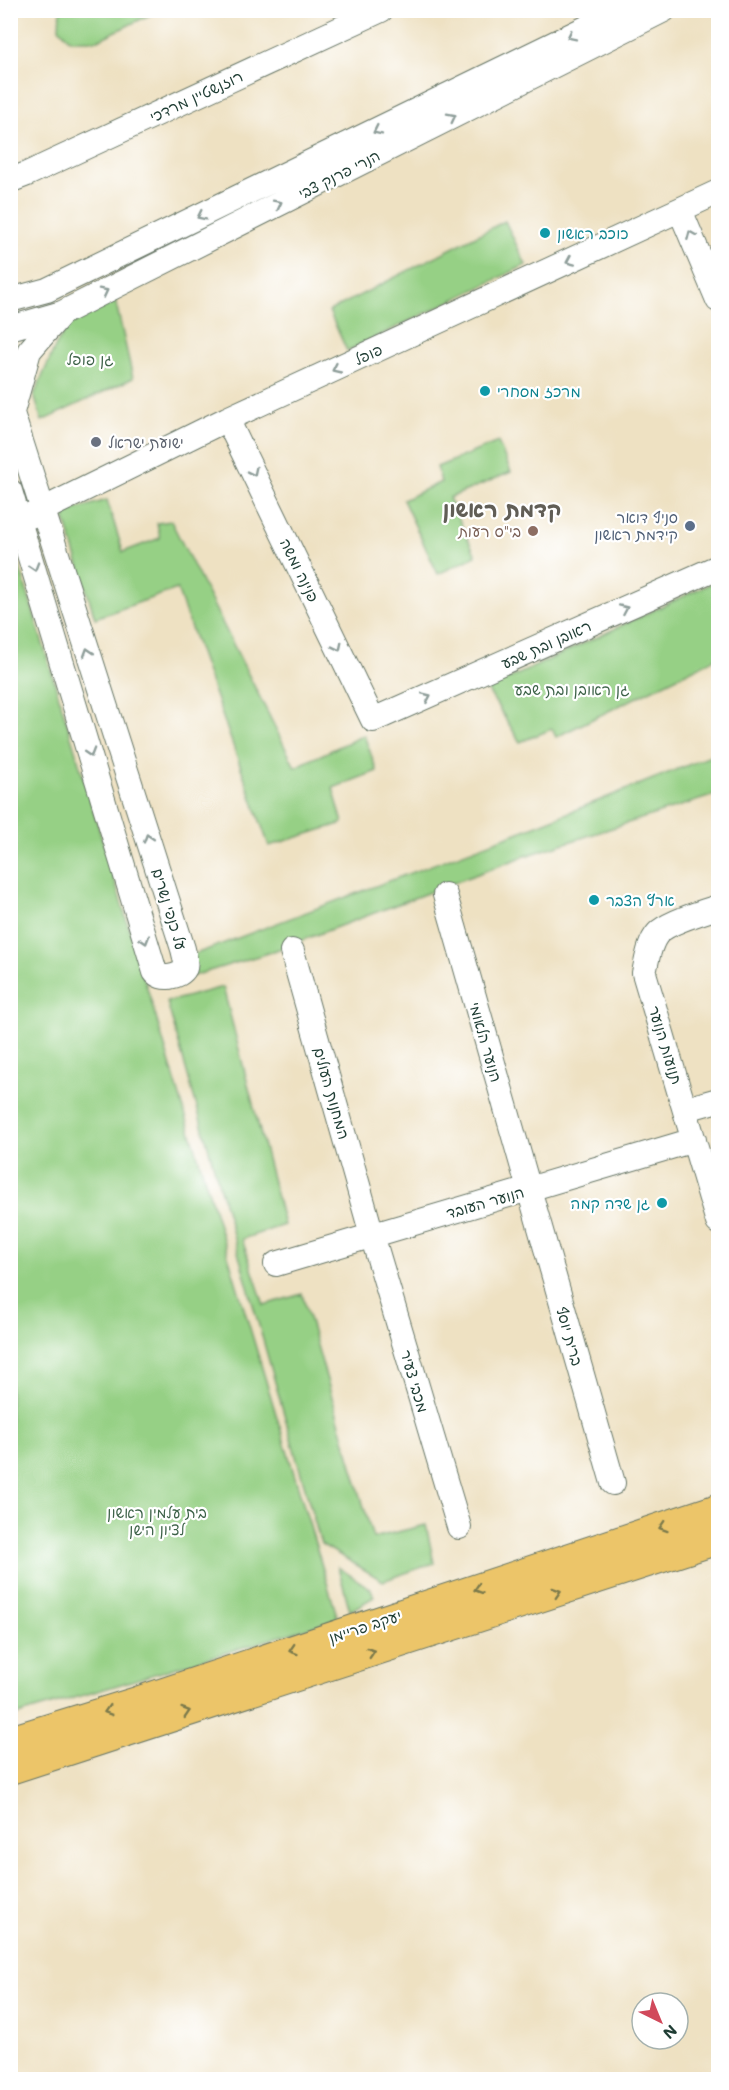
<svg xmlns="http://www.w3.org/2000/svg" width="729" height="2090" viewBox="0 0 729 2090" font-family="Mali,'Playpen Sans Hebrew',sans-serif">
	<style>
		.green { fill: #96d085; stroke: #5a865c; stroke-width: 1.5 }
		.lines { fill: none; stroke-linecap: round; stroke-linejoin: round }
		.minor-casing { stroke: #677666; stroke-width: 26 }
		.major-casing { stroke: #677666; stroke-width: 32 }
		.minor { stroke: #fff; stroke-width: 24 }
		.major { stroke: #ecc569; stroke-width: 30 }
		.oneway { stroke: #8f9e9a }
		.oneway2 { stroke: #7b7a4c }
		.culture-dot { fill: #0f9aa8; stroke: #fff; stroke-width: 2 }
		.worship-dot { fill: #6b7280; stroke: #fff; stroke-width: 2 }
		.service-dot { fill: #5c6f8a; stroke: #fff; stroke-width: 2 }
		.education-dot { fill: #8d6e63; stroke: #fff; stroke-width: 2 }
		.labels { text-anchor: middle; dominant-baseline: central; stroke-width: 4.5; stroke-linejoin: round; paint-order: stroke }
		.street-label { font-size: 15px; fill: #1f3d34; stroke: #fff }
		.culture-label { font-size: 15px; fill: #0d838f; stroke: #fff; text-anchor: start }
		.park-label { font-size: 15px; fill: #3d6248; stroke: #fff }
		.worship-label { font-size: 15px; fill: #5b616d; stroke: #fff; text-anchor: start }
		.service-label { font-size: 15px; fill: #4e5e75; stroke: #fff; text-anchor: end }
		.education-label { font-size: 15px; fill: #785e54; stroke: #fff; text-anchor: end }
		.district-label { font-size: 21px; font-weight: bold; fill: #615e56; stroke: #fff }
	</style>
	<rect width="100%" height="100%" fill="#fff"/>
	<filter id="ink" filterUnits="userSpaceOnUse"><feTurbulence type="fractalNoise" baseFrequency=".0167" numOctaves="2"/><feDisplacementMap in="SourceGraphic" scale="12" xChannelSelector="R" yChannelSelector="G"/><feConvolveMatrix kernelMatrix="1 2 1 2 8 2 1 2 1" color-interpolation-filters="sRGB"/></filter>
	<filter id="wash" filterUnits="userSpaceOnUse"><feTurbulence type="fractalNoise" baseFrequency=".008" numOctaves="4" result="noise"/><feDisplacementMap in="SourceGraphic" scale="24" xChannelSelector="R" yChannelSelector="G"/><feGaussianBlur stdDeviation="1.35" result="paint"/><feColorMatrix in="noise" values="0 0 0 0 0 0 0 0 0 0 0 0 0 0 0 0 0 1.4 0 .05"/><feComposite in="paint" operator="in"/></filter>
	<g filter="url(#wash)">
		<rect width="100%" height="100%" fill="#eee1c2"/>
		<path class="green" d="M60 11V10L158 11 98 40H70L59 28Z
			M505 221 526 265 347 351 329 311Z
			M115 299 133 378 42 421 34 395 56 345 69 324Z
			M498 442 511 472 449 498 476 556 438 574 403 500 441 482 437 467Z
			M107 500 123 552 160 538 157 523 171 521 295 767 364 735 377 771 333 788 343 823 269 846 177 589 95 618 63 513Z
			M10 535 338 1619 11 1717H10Z
			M718 580V657L556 737 552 729 520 742 487 689Z
			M718 753V794L525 856 271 952 193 976 190 956 535 826Z
			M223 987 284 1225 242 1239 264 1305 302 1294 373 1538 426 1525 434 1563 383 1581 321 1544 167 1002Z
			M338 1567 371 1589 374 1597 350 1611Z"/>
	</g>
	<g filter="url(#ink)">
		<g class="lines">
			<g class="minor-casing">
				<path id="minor" d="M10 178 14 179 27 174 381 10
					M680 210 718 300
					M10 300 47 290 623 10
					M10 328 62 313 664 10
					M10 407 183 949C184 954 187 963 185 968 180 978 160 980 155 972L10 491
					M12 412 29 351 62 313
					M227 419 373 720 718 567
					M28 517 227 419 718 192
					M445 895 613 1483
					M718 907C705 911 667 923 658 933 649 943 647 960 644 973L718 1222
					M292 951 372 1235 459 1527
					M686 1109 718 1100
					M276 1264 694 1140"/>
			</g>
			<g class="major-casing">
				<path id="major" d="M10 1741 137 1702 718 1509
					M10 1769 718 1539"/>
			</g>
			<use href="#minor" class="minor"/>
			<use href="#major" class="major"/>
		</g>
		<defs><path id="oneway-chevron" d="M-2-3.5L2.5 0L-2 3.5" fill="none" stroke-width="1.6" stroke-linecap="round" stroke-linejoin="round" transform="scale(1.5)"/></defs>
		<g class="oneway">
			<use href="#oneway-chevron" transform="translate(571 36) rotate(154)"/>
			<use href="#oneway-chevron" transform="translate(452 117) rotate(-27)"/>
			<use href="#oneway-chevron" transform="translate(377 131) rotate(154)"/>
			<use href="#oneway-chevron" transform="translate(278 204) rotate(-27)"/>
			<use href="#oneway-chevron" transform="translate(201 216) rotate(154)"/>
			<use href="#oneway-chevron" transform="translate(691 235) rotate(-113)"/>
			<use href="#oneway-chevron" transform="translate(570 261) rotate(156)"/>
			<use href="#oneway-chevron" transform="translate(104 292) rotate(-27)"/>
			<use href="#oneway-chevron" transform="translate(336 369) rotate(155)"/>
			<use href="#oneway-chevron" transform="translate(253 472) rotate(64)"/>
			<use href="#oneway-chevron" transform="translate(34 567) rotate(73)"/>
			<use href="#oneway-chevron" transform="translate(624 609) rotate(-24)"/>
			<use href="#oneway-chevron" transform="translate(338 647) rotate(64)"/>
			<use href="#oneway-chevron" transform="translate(88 652) rotate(-108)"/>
			<use href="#oneway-chevron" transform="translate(427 697) rotate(-24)"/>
			<use href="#oneway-chevron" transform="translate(90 753) rotate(73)"/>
			<use href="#oneway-chevron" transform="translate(148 838) rotate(-108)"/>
			<use href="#oneway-chevron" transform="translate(145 940) rotate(73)"/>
		</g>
		<g class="oneway2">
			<use href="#oneway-chevron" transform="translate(663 1527) rotate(162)"/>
			<use href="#oneway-chevron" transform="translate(478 1589) rotate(162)"/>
			<use href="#oneway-chevron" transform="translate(557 1592) rotate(-18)"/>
			<use href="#oneway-chevron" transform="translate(293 1650) rotate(162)"/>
			<use href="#oneway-chevron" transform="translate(371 1652) rotate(-18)"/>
			<use href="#oneway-chevron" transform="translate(108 1711) rotate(163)"/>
			<use href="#oneway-chevron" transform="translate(186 1712) rotate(-18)"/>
		</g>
	</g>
	<g class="culture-dot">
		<circle cx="545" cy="233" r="6"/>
		<circle cx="485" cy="391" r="6"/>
		<circle cx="594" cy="900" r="6"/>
		<circle cx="662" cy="1203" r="6"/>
	</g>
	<circle class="worship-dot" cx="96" cy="442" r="6"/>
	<circle class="service-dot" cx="690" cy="526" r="6"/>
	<circle class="education-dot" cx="533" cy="531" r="6"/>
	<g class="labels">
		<g class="street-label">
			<text transform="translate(196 96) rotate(-25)">רוזנשטיין מרדכי</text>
			<text transform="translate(339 174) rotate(-27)">הנרי פרנק צבי</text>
			<text transform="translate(368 354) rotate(-25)">פופל</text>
			<text transform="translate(300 570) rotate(64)">פנינה ומשה</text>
			<text transform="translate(546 644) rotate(-24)">ראובן ובת שבע</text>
			<text transform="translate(170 909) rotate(73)">על כנפי נשרים</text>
			<text transform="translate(486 1042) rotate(74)">הנוער הלאומי</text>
			<text transform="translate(666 1045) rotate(73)">תנועות הנוער</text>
			<text transform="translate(332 1093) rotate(74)">המחנות העולים</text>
			<text transform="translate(485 1202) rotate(-16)">הנוער העובד</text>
			<text transform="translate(570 1336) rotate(74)">ברית יוסף</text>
			<text transform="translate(415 1381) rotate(74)">מכבי צעיר</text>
			<text transform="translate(365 1626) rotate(-18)">יעקב פריימן</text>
		</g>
		<g class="culture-label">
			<text x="557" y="233">כוכב ראשון</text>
			<text x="497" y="391">מרכז מסחרי</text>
			<text x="606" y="900">ארץ הצבר</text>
			<text x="650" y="1203" text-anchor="end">גן שדה קמה</text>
		</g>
		<g class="park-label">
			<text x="90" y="359">גן פופל</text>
			<text x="572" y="689">גן ראובן ובת שבע</text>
			<text x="157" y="1512">בית עלמין ראשון<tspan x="157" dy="17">לציון הישן</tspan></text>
		</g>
		<g class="worship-label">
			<text x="108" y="442">ישועת ישראל</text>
		</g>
		<g class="service-label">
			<text x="678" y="517">סניף דואר<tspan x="678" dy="17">קידמת ראשון</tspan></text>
		</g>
		<g class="education-label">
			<text x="521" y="531">בי"ס רעות</text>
		</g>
		<g class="district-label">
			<text x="502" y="508">קדמת ראשון</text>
		</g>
	</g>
	<rect width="729" height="2090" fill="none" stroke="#fff" stroke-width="36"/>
	<g transform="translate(660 2021) rotate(137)"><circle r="28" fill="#ffffff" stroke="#a5b1ae" stroke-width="1.5"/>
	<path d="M0-4.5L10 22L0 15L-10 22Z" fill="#d1495b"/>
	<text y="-9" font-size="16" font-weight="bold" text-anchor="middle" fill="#1f3d34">N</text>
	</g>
</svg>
